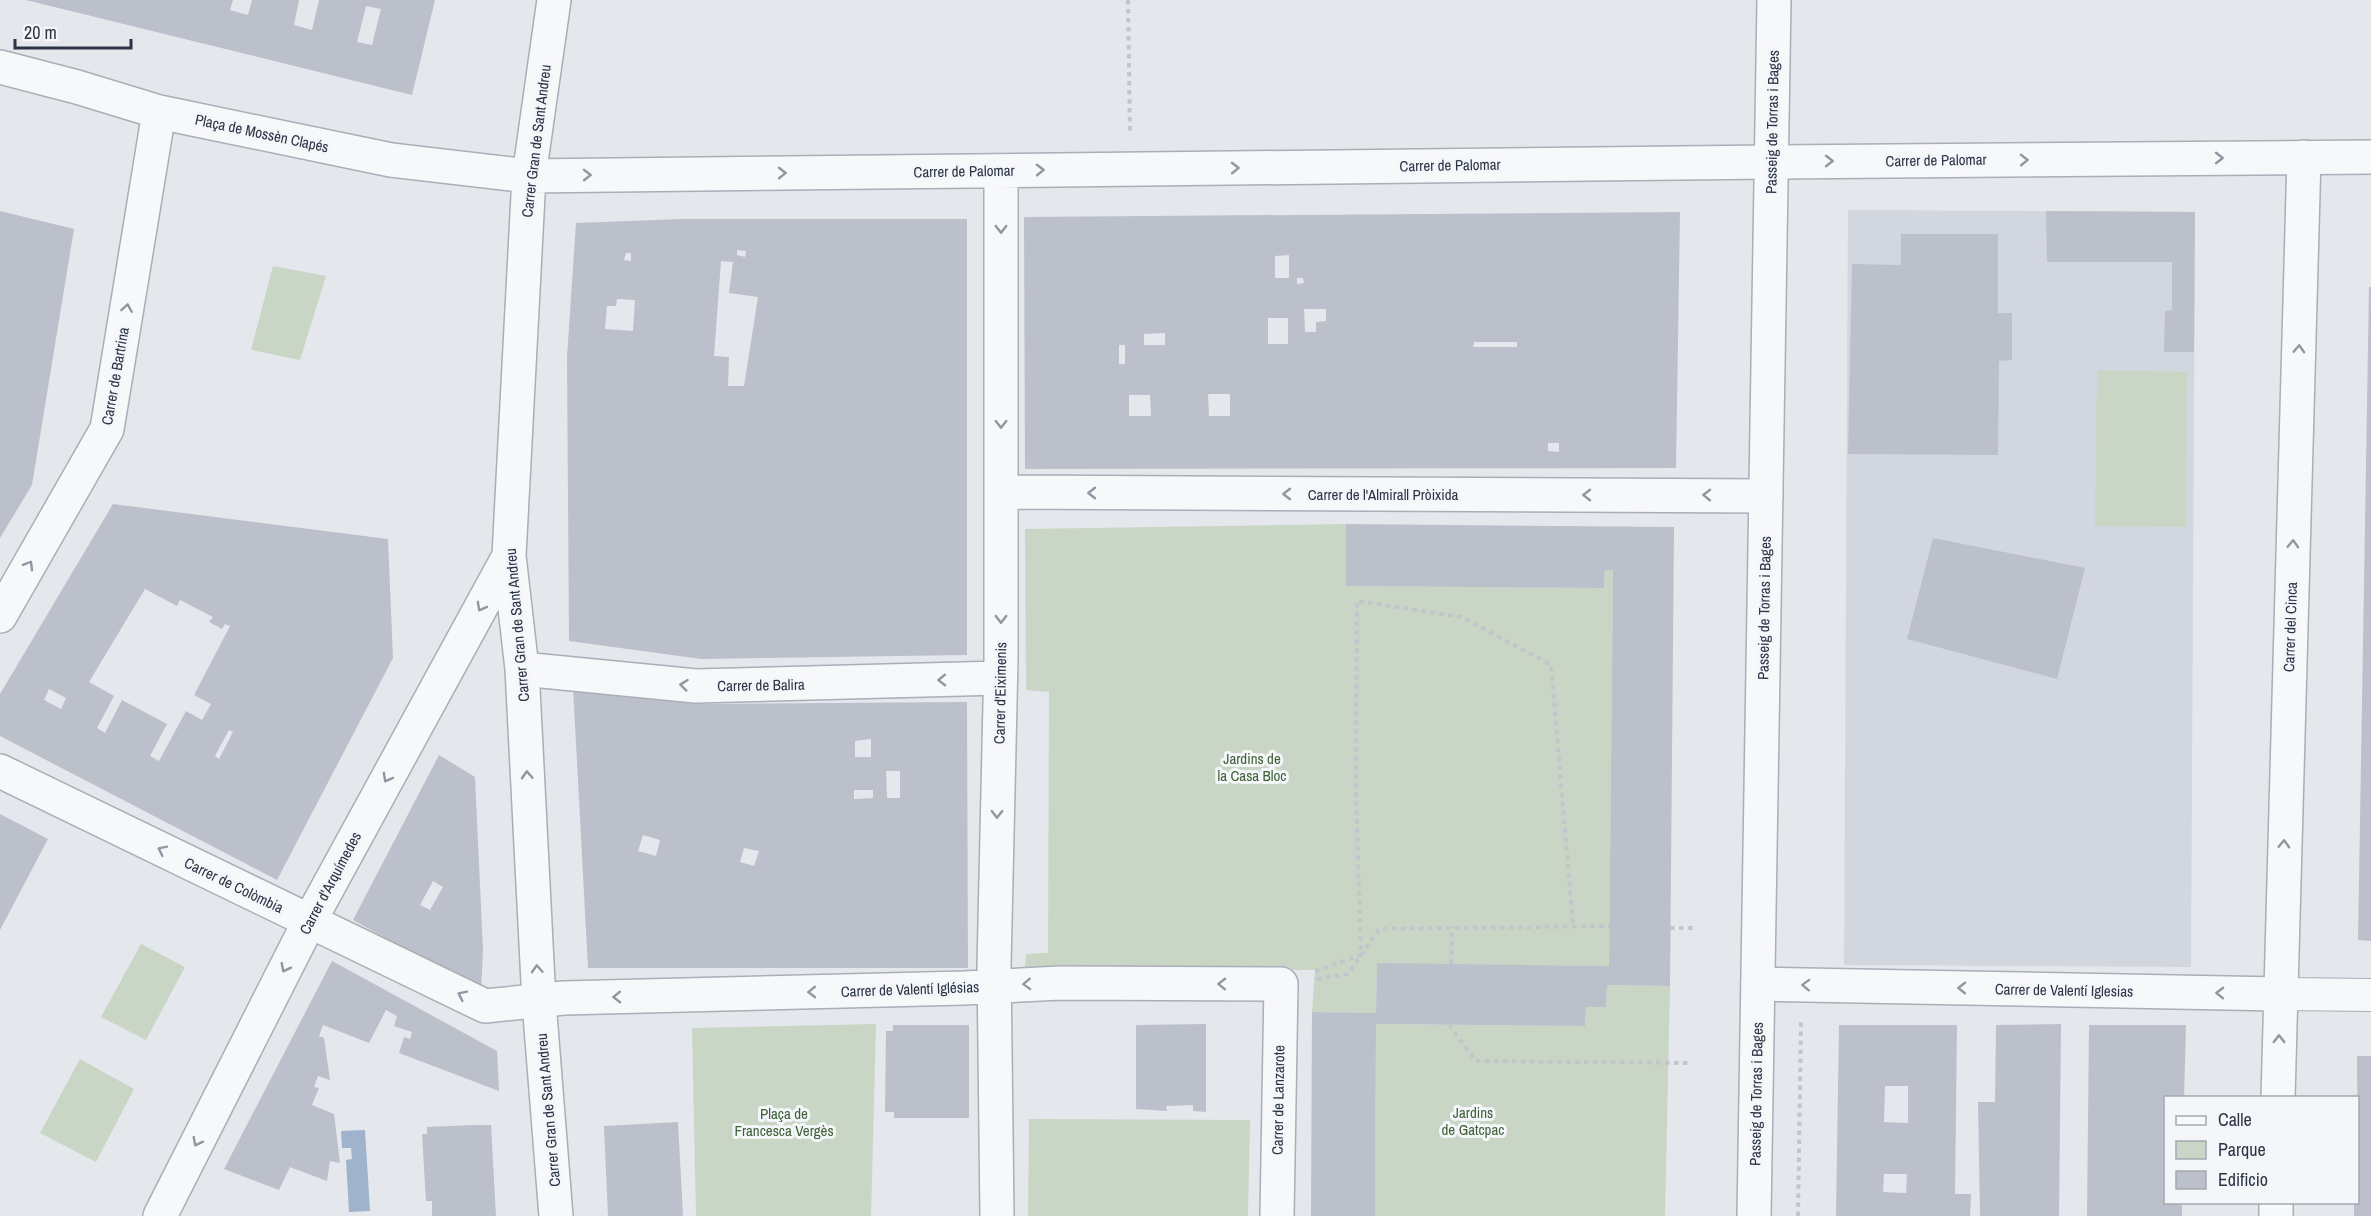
<svg xmlns="http://www.w3.org/2000/svg" width="2371" height="1216" viewBox="0 0 2371 1216" font-family="'Archivo Narrow',sans-serif">
	<style>
		.built { fill: #d2d6de }
		.green { fill: #c9d6c5 }
		.water { fill: #9fb4cc }
		.building { fill: #bbc0ca; fill-rule: evenodd }
		.lines { fill: none; stroke-linecap: round; stroke-linejoin: round }
		.pedestrian-casing { stroke: #a9aeb7; stroke-width: 34 }
		.minor-casing { stroke: #a9aeb7; stroke-width: 36 }
		.tertiary-casing { stroke: #a9aeb7; stroke-width: 36 }
		.path { stroke: #c2c5cb; stroke-width: 4; stroke-dasharray: 4.5 4.5; stroke-linecap: butt }
		.pedestrian { stroke: #f7f8fa; stroke-width: 32 }
		.minor { stroke: #f7f8fa; stroke-width: 33 }
		.tertiary { stroke: #f7f8fa; stroke-width: 33 }
		.oneway { stroke: #9196a0 }
		.labels { text-anchor: middle; dominant-baseline: central; stroke-width: 6; stroke-linejoin: round; paint-order: stroke }
		.street-label { font-size: 15px; fill: #2b3445; stroke: #f4f6f9 }
		.park-label { font-size: 15px; fill: #3f6138; stroke: #f4f6f9 }
	</style>
	<rect width="100%" height="100%" fill="#e4e7ec"/>
	<path class="built" d="M1848 210 2195 212 2191 967 1844 965Z"/>
	<path class="green" d="M273 266 326 276 300 360 251 350Z
		M2097 370 2187 372 2185 527 2095 526Z
		M1346 524V586L1604 588 1605 570H1613L1609 966 1377 964 1376 1013 1312 1012 1315 970 1025 969 1026 954 1048 953 1049 692 1026 690 1025 529Z
		M141 944 185 967 146 1040 101 1017Z
		M1607 985 1670 986 1665 1216H1375L1376 1024 1585 1026 1586 1007H1606Z
		M876 1024 871 1216H696L692 1028Z
		M80 1059 134 1089 96 1162 40 1133Z
		M1029 1119 1250 1120 1248 1216H1028Z"/>
	<path class="water" d="M365 1130 370 1211 349 1212 346 1160 352 1159 351 1148H342L341 1131Z"/>
	<path class="building" d="M26 0H233L230 10 248 15 252 0H299L294 25 312 30 319 0H435L412 95ZM366 6 381 9 372 45 357 42Z
		M0 211 74 229 32 485 0 538Z
		M2046 211 2195 212 2194 352H2164L2165 311 2172 310V262H2047Z
		M1680 212 1676 468 1025 469 1024 217ZM1289 255V278H1275V256ZM1297 278H1303L1304 283 1297 284ZM1304 309H1326V321L1316 322V332H1305ZM1268 318H1288V344H1268ZM1165 333V345H1144V334ZM1474 342H1517V347H1473ZM1119 345H1125V364H1119ZM1208 394H1230V416H1209ZM1129 395H1150L1151 416H1129ZM1548 443H1559V452L1548 451Z
		M682 219H967V655L701 659 569 641 567 357 576 223ZM737 250 746 251 745 257 737 255ZM626 253H631V261L624 260ZM721 261 733 262 729 293 758 297 744 386H728L729 357 714 356ZM617 299 635 300 633 331 605 329 607 306H616Z
		M1901 234H1998V313H2012V360L1999 361 1998 455 1848 454 1852 264 1901 265Z
		M2369 287H2371V941L2358 940Z
		M113 504 388 539 393 658 277 880 0 736V694ZM145 589 177 606 180 600 213 617 209 622 222 629 225 624 230 626 194 695 211 704 202 720 186 711 159 761 150 756 167 724 122 700 105 733 97 728 114 696 89 682ZM49 689 66 698 61 709 44 700ZM229 730 233 732 219 759 215 756Z
		M1346 524 1674 527 1670 986 1607 985 1606 1007H1586L1585 1026 1376 1024 1375 1216H1311L1312 1012 1376 1013 1377 963 1609 966 1613 570H1605L1604 588 1346 586Z
		M1933 538 2085 568 2057 679 1907 639Z
		M573 687 694 704 967 702 968 968H588ZM871 739V757H855V741ZM886 771H900V798H887ZM854 790H873V798L854 799ZM643 835 660 840 656 856 638 851ZM744 848 759 851 754 866 740 862Z
		M439 755 475 777 483 951 481 991 353 920ZM433 881 443 887 430 910 420 905Z
		M0 814 48 839 0 930Z
		M332 961 497 1051 499 1091 399 1053 404 1037 410 1039 412 1032 394 1026 397 1016 386 1010 369 1043 323 1025 319 1036 324 1038 330 1080 318 1076 314 1087 319 1088 312 1105 334 1114 340 1163 330 1161 327 1181 290 1167 279 1190 224 1169Z
		M1206 1024V1112L1193 1111V1105L1166 1106 1167 1111 1136 1109V1025Z
		M2061 1024 2059 1216H1980L1978 1102H1995L1996 1025Z
		M893 1025H969V1118H894V1112H885L886 1031H893Z
		M1839 1025H1957L1955 1194H1971L1970 1216H1836ZM1885 1086H1908V1123L1884 1122ZM1884 1174H1907L1906 1193 1883 1192Z
		M2089 1025H2186L2184 1098H2166V1202L2182 1203V1216H2087Z
		M2357 1056H2371V1216H2354V1203H2358Z
		M678 1122 683 1216H608L604 1126Z
		M473 1125H491L496 1216H432V1201H426L422 1134H427V1127Z"/>
	<g class="lines">
		<g class="pedestrian-casing">
			<path id="pedestrian" d="M2279 994 2371 995"/>
		</g>
		<g class="minor-casing">
			<path id="minor" d="M554 0 529 176 509 556 522 669 539 1002 556 1216
				M0 67 77 87 159 112 391 160 529 176 1770 162
				M1001 492 1766 496
				M0 616 107 429 159 112
				M522 669 696 686 1000 678
				M0 771 485 1006 564 998 964 988 1060 983 1281 984 1277 1216
				M1758 984 2279 994
				M2278 1098 2304 157
				M160 1216 309 922 509 556
				M997 1216 994 966 1001 659V171
				M2276 1216V1202"/>
		</g>
		<g class="tertiary-casing">
			<path id="tertiary" d="M1770 162 2371 157
				M1754 1216 1774 0"/>
		</g>
		<path class="path" d="M1128 0 1130 134
			M1670 928H1694
			M1451 964 1452 927
			M1315 971 1361 955 1356 797 1357 601 1462 617 1551 665 1573 926
			M1317 979 1348 974 1379 929 1610 926
			M1449 1025 1476 1061 1689 1063
			M1798 1216 1801 1022"/>
		<use href="#pedestrian" class="pedestrian"/>
		<use href="#minor" class="minor"/>
		<use href="#tertiary" class="tertiary"/>
	</g>
	<defs><path id="oneway-chevron" d="M-2-3.5L2.5 0L-2 3.5" fill="none" stroke-width="1.6" stroke-linecap="round" stroke-linejoin="round" transform="scale(1.5)"/></defs>
	<g class="oneway">
		<use href="#oneway-chevron" transform="translate(2219 158)"/>
		<use href="#oneway-chevron" transform="translate(2024 160) rotate(-1)"/>
		<use href="#oneway-chevron" transform="translate(1829 161)"/>
		<use href="#oneway-chevron" transform="translate(1235 168) rotate(-1)"/>
		<use href="#oneway-chevron" transform="translate(1040 170) rotate(-1)"/>
		<use href="#oneway-chevron" transform="translate(782 173) rotate(-1)"/>
		<use href="#oneway-chevron" transform="translate(587 175) rotate(-1)"/>
		<use href="#oneway-chevron" transform="translate(1001 229) rotate(90)"/>
		<use href="#oneway-chevron" transform="translate(127 308) rotate(-81)"/>
		<use href="#oneway-chevron" transform="translate(2299 349) rotate(-88)"/>
		<use href="#oneway-chevron" transform="translate(1001 424) rotate(90)"/>
		<use href="#oneway-chevron" transform="translate(1092 493) rotate(-180)"/>
		<use href="#oneway-chevron" transform="translate(1287 494) rotate(-180)"/>
		<use href="#oneway-chevron" transform="translate(1587 495) rotate(-180)"/>
		<use href="#oneway-chevron" transform="translate(1707 495) rotate(-179)"/>
		<use href="#oneway-chevron" transform="translate(2293 544) rotate(-88)"/>
		<use href="#oneway-chevron" transform="translate(29 565) rotate(-60)"/>
		<use href="#oneway-chevron" transform="translate(481 607) rotate(119)"/>
		<use href="#oneway-chevron" transform="translate(1001 619) rotate(90)"/>
		<use href="#oneway-chevron" transform="translate(942 680) rotate(179)"/>
		<use href="#oneway-chevron" transform="translate(684 685) rotate(-174)"/>
		<use href="#oneway-chevron" transform="translate(527 775) rotate(-93)"/>
		<use href="#oneway-chevron" transform="translate(387 778) rotate(119)"/>
		<use href="#oneway-chevron" transform="translate(997 814) rotate(91)"/>
		<use href="#oneway-chevron" transform="translate(2284 844) rotate(-88)"/>
		<use href="#oneway-chevron" transform="translate(162 850) rotate(-154)"/>
		<use href="#oneway-chevron" transform="translate(285 968) rotate(117)"/>
		<use href="#oneway-chevron" transform="translate(537 969) rotate(-93)"/>
		<use href="#oneway-chevron" transform="translate(1027 984) rotate(178)"/>
		<use href="#oneway-chevron" transform="translate(1222 984) rotate(-179)"/>
		<use href="#oneway-chevron" transform="translate(1806 985) rotate(-178)"/>
		<use href="#oneway-chevron" transform="translate(1962 988) rotate(-179)"/>
		<use href="#oneway-chevron" transform="translate(812 992) rotate(179)"/>
		<use href="#oneway-chevron" transform="translate(2220 993) rotate(-179)"/>
		<use href="#oneway-chevron" transform="translate(462 995) rotate(-154)"/>
		<use href="#oneway-chevron" transform="translate(617 997) rotate(179)"/>
		<use href="#oneway-chevron" transform="translate(2279 1039) rotate(-90)"/>
		<use href="#oneway-chevron" transform="translate(197 1142) rotate(117)"/>
	</g>
	<g class="labels">
		<g class="street-label">
			<text transform="translate(1772 122) rotate(-89)">Passeig de Torras i Bages</text>
			<text transform="translate(262 133) rotate(12)">Plaça de Mossèn Clapés</text>
			<text transform="translate(536 141) rotate(-83)">Carrer Gran de Sant Andreu</text>
			<text transform="translate(1936 160) rotate(-1)">Carrer de Palomar</text>
			<text transform="translate(1450 165) rotate(-1)">Carrer de Palomar</text>
			<text transform="translate(964 171) rotate(-1)">Carrer de Palomar</text>
			<text transform="translate(115 376) rotate(-80)">Carrer de Bartrina</text>
			<text x="1383" y="494">Carrer de l'Almirall Pròixida</text>
			<text transform="translate(1764 608) rotate(-89)">Passeig de Torras i Bages</text>
			<text transform="translate(517 625) rotate(-95)">Carrer Gran de Sant Andreu</text>
			<text transform="translate(2290 627) rotate(-88)">Carrer del Cinca</text>
			<text transform="translate(761 685) rotate(-1)">Carrer de Balira</text>
			<text transform="translate(1000 693) rotate(-89)">Carrer d'Eiximenis</text>
			<text transform="translate(330 883) rotate(-62)">Carrer d'Arquímedes</text>
			<text transform="translate(234 885) rotate(26)">Carrer de Colòmbia</text>
			<text transform="translate(910 989) rotate(-2)">Carrer de Valentí Iglésias</text>
			<text transform="translate(2064 990) rotate(1)">Carrer de Valentí Iglesias</text>
			<text transform="translate(1756 1094) rotate(-89)">Passeig de Torras i Bages</text>
			<text transform="translate(1278 1100) rotate(-89)">Carrer de Lanzarote</text>
			<text transform="translate(548 1110) rotate(-95)">Carrer Gran de Sant Andreu</text>
		</g>
		<g class="park-label">
			<text x="1252" y="758">Jardins de<tspan x="1252" dy="17">la Casa Bloc</tspan></text>
			<text x="1473" y="1112">Jardins<tspan x="1473" dy="17">de Gatcpac</tspan></text>
			<text x="784" y="1113">Plaça de<tspan x="784" dy="17">Francesca Vergès</tspan></text>
		</g>
	</g>
	<rect x="2164" y="1096" width="195" height="108" fill="#f4f6f9" stroke="#a4a8b1" stroke-width="1.5"/>
	<rect x="2176" y="1116" width="30" height="9" fill="#f7f8fa" stroke="#a4a8b1" stroke-width="1.5"/>
	<text x="2218" y="1126" font-size="18" fill="#2b3445">Calle</text>
	<rect x="2176" y="1141" width="30" height="18" fill="#c9d6c5" stroke="#a4a8b1" stroke-width="1.5"/>
	<text x="2218" y="1156" font-size="18" fill="#2b3445">Parque</text>
	<rect x="2176" y="1171" width="30" height="18" fill="#bbc0ca" stroke="#a4a8b1" stroke-width="1.5"/>
	<text x="2218" y="1186" font-size="18" fill="#2b3445">Edificio</text>
	<path d="M15 39v9h116v-9" fill="none" stroke="#2b3445" stroke-width="3"/>
	<text x="24" y="39" font-size="18" fill="#2b3445" stroke="#f4f6f9" stroke-width="4.5" paint-order="stroke">20 m</text>
</svg>
